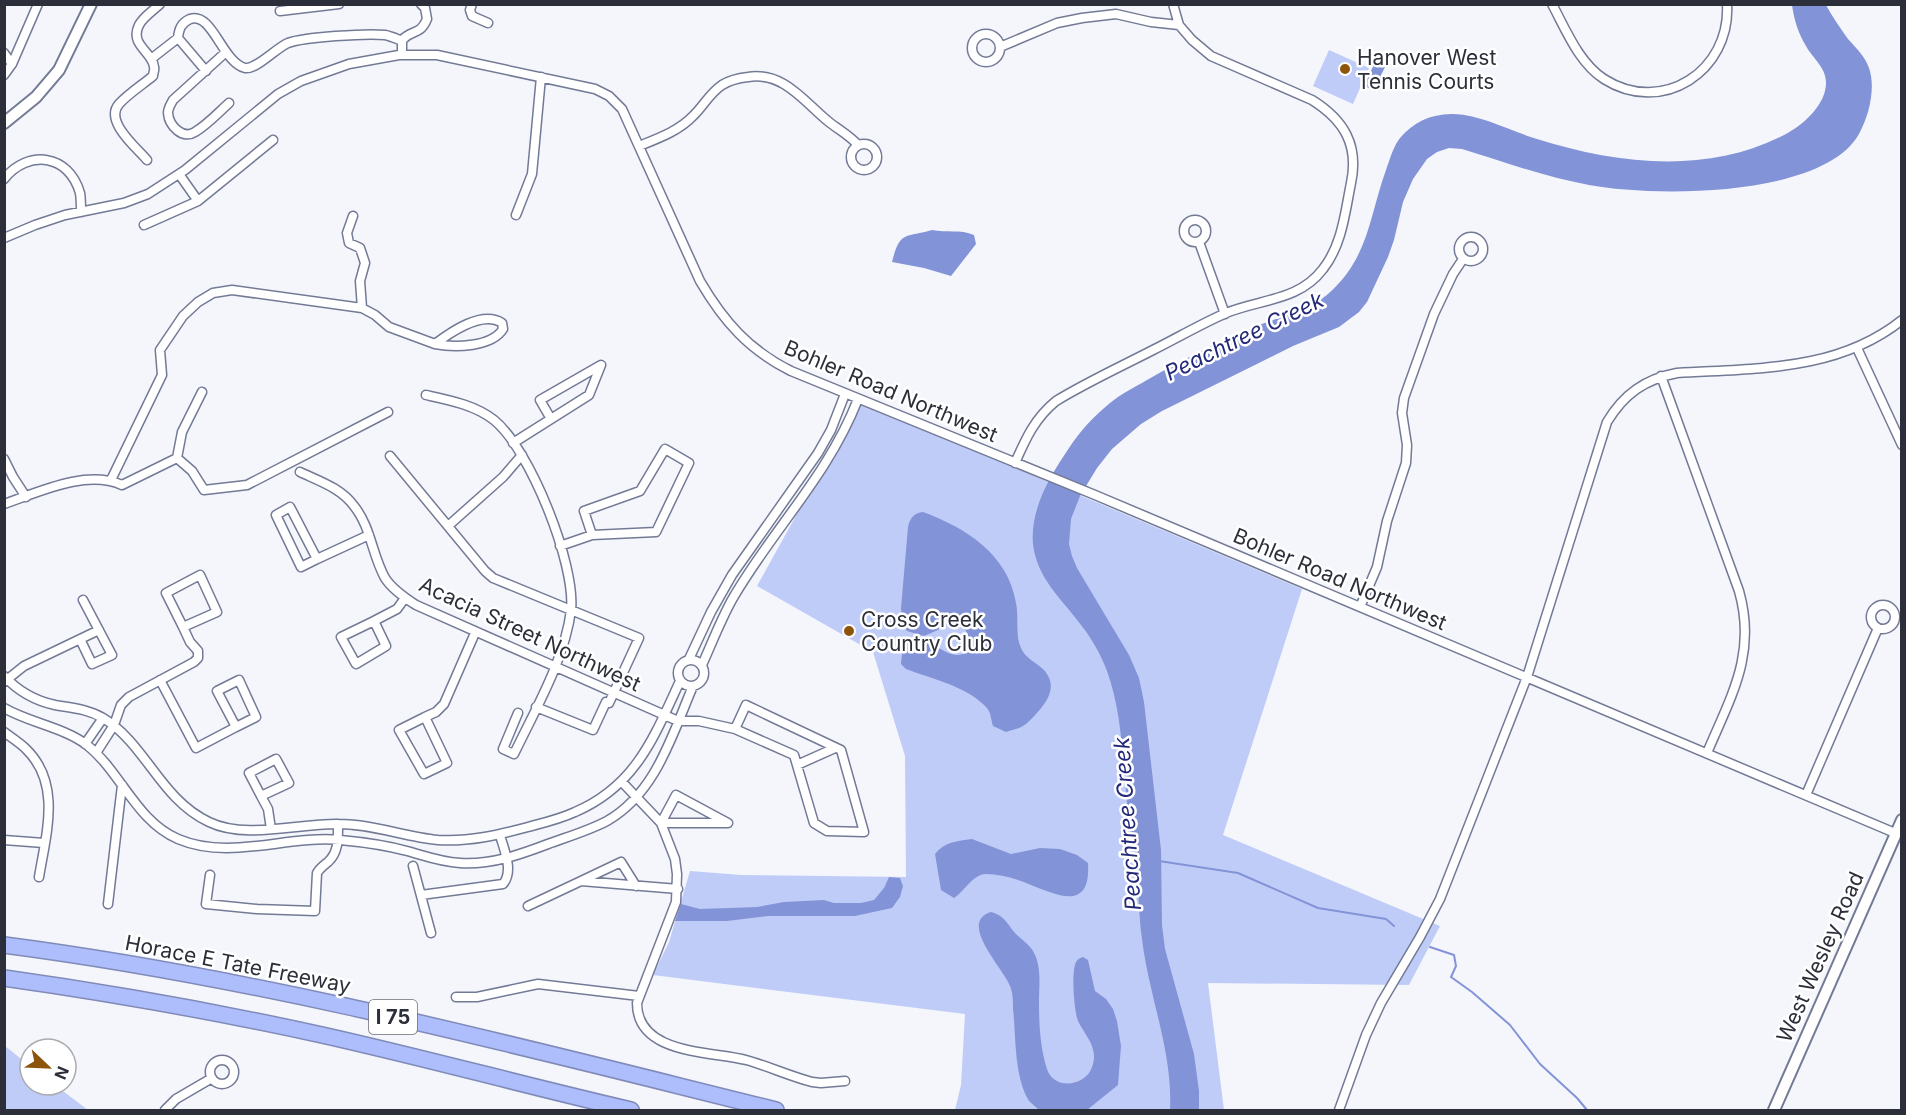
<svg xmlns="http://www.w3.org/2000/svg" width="1906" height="1115" viewBox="0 0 1906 1115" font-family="Inter,sans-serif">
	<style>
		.green { fill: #c0ccf8 }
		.water { fill: #8393d8 }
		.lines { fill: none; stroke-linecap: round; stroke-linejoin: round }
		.stream { stroke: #8393d8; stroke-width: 2 }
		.minor-casing { stroke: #737a95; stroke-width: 11 }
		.tertiary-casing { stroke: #737a95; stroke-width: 14 }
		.motorway-casing { stroke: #808bb8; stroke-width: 18 }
		.minor { stroke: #fff; stroke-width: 8 }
		.tertiary { stroke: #fff; stroke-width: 10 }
		.motorway { stroke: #aebdfc; stroke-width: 15 }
		.poi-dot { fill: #8d550c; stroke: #fff; stroke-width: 2 }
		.labels { text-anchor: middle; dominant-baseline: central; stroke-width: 5; stroke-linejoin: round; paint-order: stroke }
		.shield { fill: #fff; stroke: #6b6d75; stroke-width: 1.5 }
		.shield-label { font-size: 20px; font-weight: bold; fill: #2c2f3a }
		.poi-label { font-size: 21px; fill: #2c2f3a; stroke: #fff; text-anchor: start }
		.street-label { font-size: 21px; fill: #2c2f3a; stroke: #fff }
		.water-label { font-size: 22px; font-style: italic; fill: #232979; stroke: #fff }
	</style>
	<rect width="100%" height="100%" fill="#f4f6fc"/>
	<path class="green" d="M1329 50 1369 68 1353 104 1313 86Z
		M859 402 1302 589 1223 835 1440 926 1409 985 1208 983 1224 1110H955L961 1085 965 1014 653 975 669 942 690 871 741 875 906 877 905 756 873 652 757 586Z
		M5 1046 30 1066V1085H55L88 1110H5Z"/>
	<path class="water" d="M1792 5H1826C1832 16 1840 28 1848 39 1856 48 1865 56 1869 68 1876 88 1869 116 1859 134 1823 198 1653 197 1589 185 1546 177 1504 162 1462 149L1449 148 1437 152 1427 159 1413 179 1403 202 1394 240 1388 257 1367 302 1359 312 1339 327 1293 346 1162 411 1141 424 1112 449 1097 468 1080 496 1071 519 1069 544 1072 556 1077 568 1129 655 1139 678 1144 702 1161 850 1162 925 1165 949 1194 1054 1199 1091V1110H1170C1173 1052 1149 997 1142 939 1139 918 1139 898 1137 878 1134 849 1128 820 1126 791 1122 750 1121 710 1107 671 1101 655 1092 639 1081 625 1062 599 1037 579 1033 544 1030 509 1050 476 1069 448 1080 431 1094 416 1110 403 1121 394 1135 387 1147 380 1184 359 1217 342 1257 326 1281 316 1308 311 1328 294 1369 258 1369 217 1386 170 1390 159 1393 147 1400 138 1413 122 1433 113 1454 114 1482 115 1510 131 1537 139 1617 164 1706 175 1784 135 1802 126 1826 105 1826 83 1826 67 1813 59 1806 46 1798 33 1794 19 1792 5Z
		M1376 60 1386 65 1381 75V90L1376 91 1364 86Z
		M932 230C947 233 960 229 974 235L976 244 951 276 924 268 892 262C900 230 905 238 932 230Z
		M923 512C966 528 1008 554 1016 603 1019 617 1015 635 1021 648 1025 658 1037 663 1044 670 1058 686 1048 701 1036 714 1032 718 1028 723 1023 726 1018 729 1011 730 1006 732L993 726C991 720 991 713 987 708 967 686 932 679 906 669L901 664C902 654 902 645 910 639 915 639 921 639 925 641 940 646 956 665 971 648 969 635 964 621 950 618L938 630 924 636 907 631 902 623 901 608 908 527C910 518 914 513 923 512Z
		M972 839 1011 854 1040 848 1060 849 1077 855 1088 863C1091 911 1059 896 1031 885 1017 879 1001 874 986 874 973 874 964 892 954 898L941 890 935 854C944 842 957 841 972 839Z
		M889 877 900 878 903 886 900 897 892 908 855 916H768L727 921H675L681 904 700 909 757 907 784 902 824 900 834 903H861L874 900 884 888Z
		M991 912C1006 916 1008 926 1017 935 1023 941 1029 944 1033 951 1042 966 1039 985 1039 1001 1039 1024 1040 1047 1047 1069 1054 1091 1086 1086 1092 1067 1099 1048 1086 1037 1078 1021 1074 1011 1071 972 1076 962 1078 959 1080 958 1083 957L1088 960 1095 991 1106 999 1113 1009 1117 1021 1121 1046 1118 1085 1087 1110H1039C1036 1107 1032 1104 1029 1101 1014 1078 1016 1035 1013 1009 1013 1001 1013 993 1010 986 1004 969 957 922 991 912Z"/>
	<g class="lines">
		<path class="stream" d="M1159 861 1238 873 1318 908 1386 919 1394 926
			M1430 947 1454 955 1456 966 1451 977 1472 992 1510 1025 1540 1064 1577 1098 1587 1110"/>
		<g class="minor-casing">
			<path id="minor" d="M472 4 470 10 472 16 488 23
				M1552 4C1566 30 1579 63 1604 79 1662 116 1731 71 1727 4
				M280 11 339 4
				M972 48a14 14 0 1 1 28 0a14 14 0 1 1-28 0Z
				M1000 47 1057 23 1082 18 1116 14 1151 22 1179 25
				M226 52 173 100C171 104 168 108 168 113 169 126 183 140 195 132 207 125 218 113 229 103
				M4 53 12 64
				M402 54V40C412 29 420 36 427 19L425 8 421 4
				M151 59 178 38
				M206 71 178 38C179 29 181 23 190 19 212 11 222 62 245 68 256 70 276 48 288 43 304 37 367 33 385 35 391 36 397 39 402 41
				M4 75 12 64 38 4
				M851 157a13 13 0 1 1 26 0a13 13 0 1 1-26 0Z
				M639 146C659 138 679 131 694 115 704 105 710 93 722 85 730 80 739 78 748 77 784 71 805 103 829 122 839 130 849 135 858 145
				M147 160C136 147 104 121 119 104 128 94 142 85 153 76 153 73 155 70 154 67 153 52 129 45 139 25 143 17 154 10 160 4
				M179 174 198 201
				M4 179C28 149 69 154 80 193 81 199 81 206 81 212
				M516 215 532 174 541 77
				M353 216 347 233 349 243 360 248 365 263 360 281 362 308
				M1184 231a11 11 0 1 1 22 0a11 11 0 1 1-22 0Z
				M144 225 198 201 273 140
				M1459 249a12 12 0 1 1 24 0a12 12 0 1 1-24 0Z
				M4 238 35 225 65 215 124 203 148 194 185 170 278 94 301 81 349 64 399 55H437L595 89 609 96 622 109 700 281C724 322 749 350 791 371L1095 495 1895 833
				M1199 242 1225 314
				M1857 348 1902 445
				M1661 376 1739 591C1757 654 1731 696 1707 753
				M426 395C449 400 475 405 494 420 530 449 576 565 571 610 565 659 535 710 514 754L503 749 518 713
				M513 443 589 395 601 365 540 400 551 419
				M390 456 485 571 493 578 639 638 609 703 606 702 593 730 536 707
				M177 458 182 432 202 392
				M4 459 13 477 26 497
				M1015 463C1026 438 1035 418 1056 401 1087 382 1120 367 1153 350 1177 338 1201 324 1226 313 1260 299 1299 301 1323 269 1342 245 1345 213 1351 183 1359 145 1344 120 1312 100L1211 56 1192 40 1179 25 1173 4
				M300 472C319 481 341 488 354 506 371 527 372 555 385 578 392 589 405 598 416 605L678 721H699L735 729
				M111 480 162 375 160 350 183 316 198 302 213 293 232 290 362 308 375 315 389 327 435 344C451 332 482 310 502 323L503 329C492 347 455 348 435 344
				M4 504C39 492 86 469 122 485L177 458 192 471 204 490 247 485 388 412
				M290 507 317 559 301 567 276 515Z
				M448 526 503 477 522 455
				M560 546 592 535 656 532 689 463 665 449 640 491 584 511 592 535
				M317 559 369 535
				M200 575 217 612 183 627 166 593Z
				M1871 617a12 12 0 1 1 24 0a12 12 0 1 1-24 0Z
				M1360 607 1377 567 1387 521 1406 463 1407 445 1402 413 1404 398 1434 314 1453 274 1463 259
				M374 621 386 646 356 664 341 637Z
				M374 621 397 609 405 598
				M80 639 92 664 112 655 83 600
				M689 659 711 612 732 575 818 453 831 430 845 394
				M678 673a13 13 0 1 1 26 0a13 13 0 1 1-26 0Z
				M702 665C712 643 721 619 733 598 773 529 828 476 858 399
				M4 676C18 691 36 701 55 705 72 708 88 709 103 718 146 744 160 799 209 822 246 840 299 823 339 824 373 824 405 837 438 840 469 842 498 835 528 827 543 823 560 819 575 812 636 786 654 737 680 681
				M160 680 196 748 236 727
				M239 680 256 717 236 727 217 691Z
				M4 682 24 666 99 630
				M746 705 841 750 864 832 827 831 814 823 794 755 735 729Z
				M4 708C30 723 63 727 87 745 121 772 136 821 178 839 230 861 286 835 340 840 362 842 385 845 407 851 425 856 441 862 460 863 491 865 519 855 548 844 567 837 588 831 607 821 656 793 672 735 693 686
				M425 717 447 763 424 774 399 730Z
				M425 717 436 712 444 704 475 633
				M4 732C12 738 20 743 26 749 62 784 46 834 39 877
				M85 744 103 718
				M96 753 114 725 121 705 129 697 194 662 198 658V651L190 642 183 627
				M276 759 289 783 261 796 249 773Z
				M797 765 835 748
				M622 782 661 823 675 859 677 874 676 902 637 1003C637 1055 711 1051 746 1060 768 1066 789 1076 812 1082L821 1083 845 1081
				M676 795 728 823H661Z
				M1806 795 1878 628
				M261 796 268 809 271 829
				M4 840 44 843
				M413 866 431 933
				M210 875 206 904 257 909 315 911 317 873C320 868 323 866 328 862 339 852 338 838 338 824
				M581 881 621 862 636 886
				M421 895 503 884C514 871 504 850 500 835
				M108 904 122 785
				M528 906 581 881 678 889
				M456 997H477L538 984 639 996
				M210 1072a12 12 0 1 1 24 0a12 12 0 1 1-24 0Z
				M165 1110 176 1099 212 1078
				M1339 1110 1366 1035 1381 1003 1420 937 1440 899 1527 677 1607 422C1624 394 1645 379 1677 373 1755 368 1837 372 1902 320"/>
		</g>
		<g class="tertiary-casing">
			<path id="tertiary" d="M4 123 36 97 59 70 91 4
				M1774 1110 1902 820"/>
		</g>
		<g class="motorway-casing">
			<path id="motorway" d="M4 945C266 979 521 1047 776 1110
				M4 978C111 993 217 1012 322 1035 425 1058 527 1086 631 1110"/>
		</g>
		<use href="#minor" class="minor"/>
		<use href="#tertiary" class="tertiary"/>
		<use href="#motorway" class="motorway"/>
	</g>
	<g class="poi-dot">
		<circle cx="1345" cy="69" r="6"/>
		<circle cx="849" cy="631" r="6"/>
	</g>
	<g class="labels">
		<rect class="shield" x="369" y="1000" width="48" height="34" rx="4.5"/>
		<g class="shield-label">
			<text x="393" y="1017">I 75</text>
		</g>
		<g class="poi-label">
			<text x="1357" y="57">Hanover West<tspan x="1357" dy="24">Tennis Courts</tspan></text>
			<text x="861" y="619">Cross Creek<tspan x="861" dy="24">Country Club</tspan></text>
		</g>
		<g class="street-label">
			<text transform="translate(891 391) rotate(23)">Bohler Road Northwest</text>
			<text transform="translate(1340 579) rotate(23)">Bohler Road Northwest</text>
			<text transform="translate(530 634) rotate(25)">Acacia Street Northwest</text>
			<text transform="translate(1820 957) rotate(-66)">West Wesley Road</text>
			<text transform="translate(238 964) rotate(11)">Horace E Tate Freeway</text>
		</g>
		<g class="water-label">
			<text transform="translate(1244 336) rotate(-26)">Peachtree Creek</text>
			<text transform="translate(1127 824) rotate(-94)">Peachtree Creek</text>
		</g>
	</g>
	<rect width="1906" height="1115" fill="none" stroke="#2c2f3a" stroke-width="12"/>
	<g transform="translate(48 1067) rotate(113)"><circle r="28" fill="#ffffff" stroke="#abacb0" stroke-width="1.5"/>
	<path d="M0-4.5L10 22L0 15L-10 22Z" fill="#8d550c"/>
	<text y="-9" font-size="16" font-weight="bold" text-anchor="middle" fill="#2c2f3a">N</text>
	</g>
</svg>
